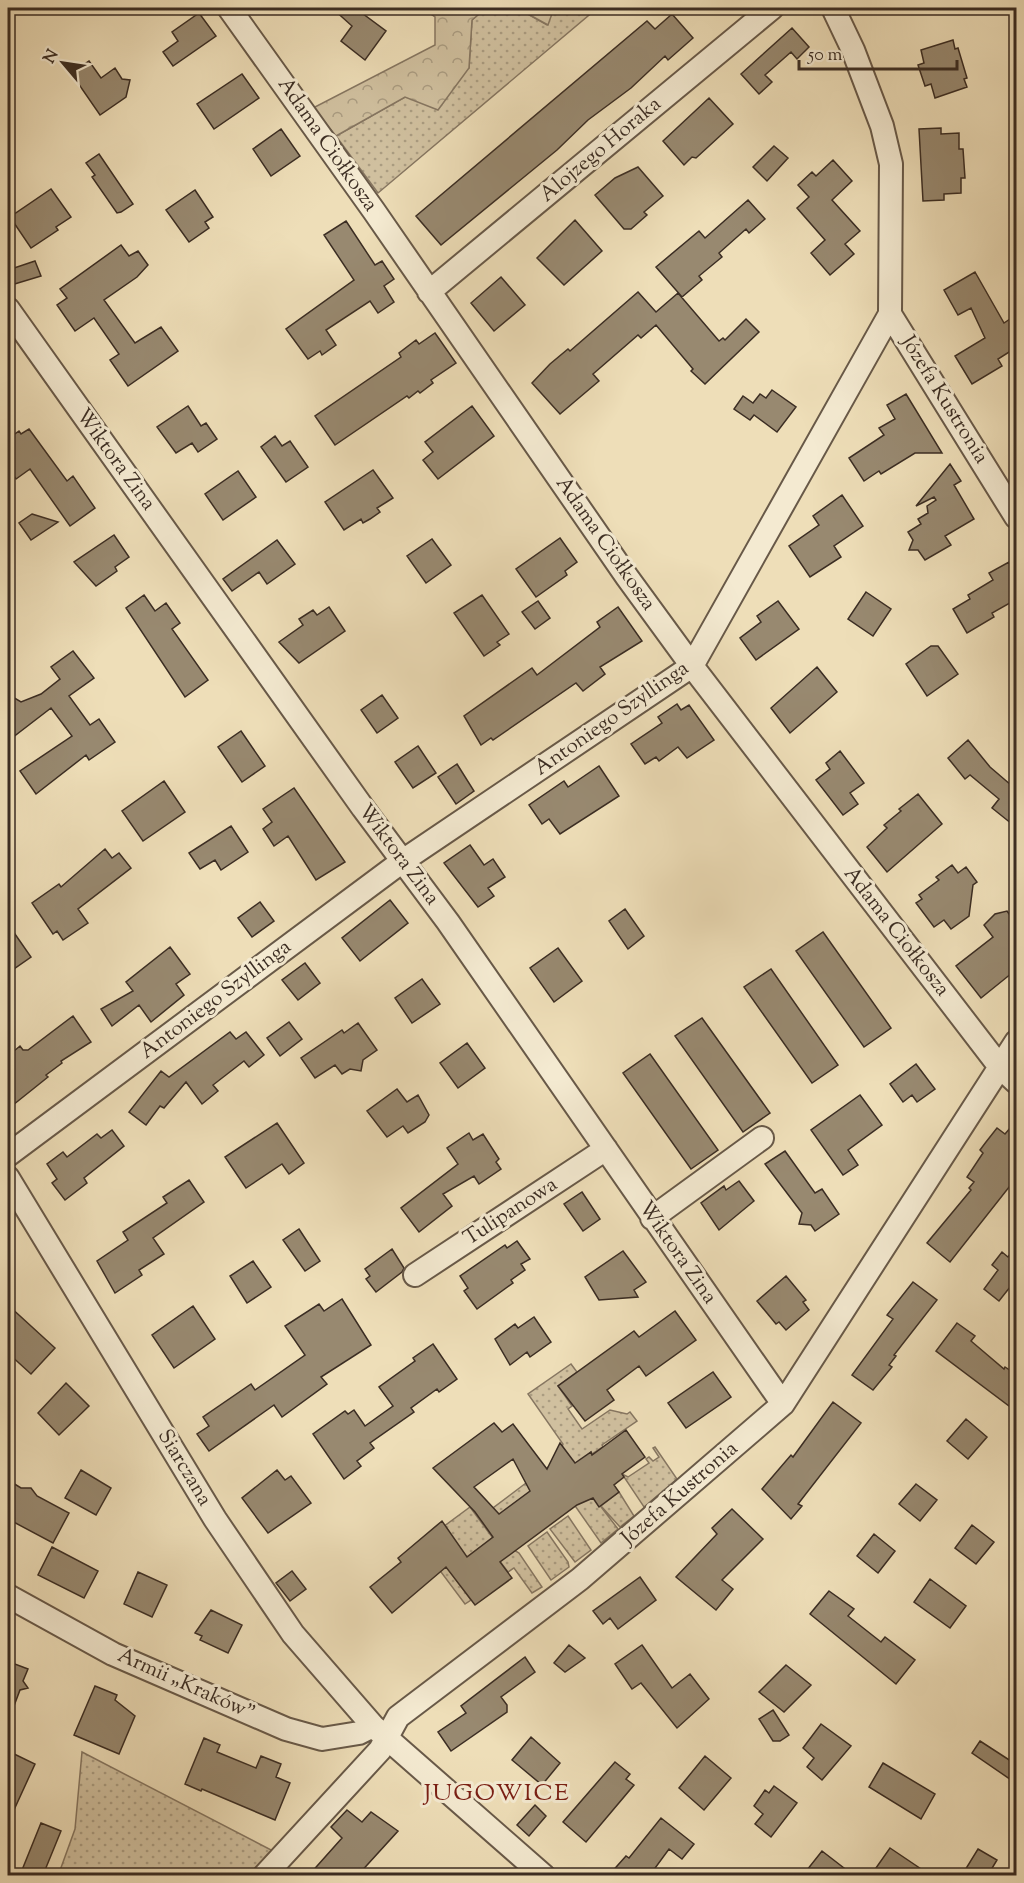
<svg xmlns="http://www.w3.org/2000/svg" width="1024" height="1883" viewBox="0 0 1024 1883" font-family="'Sorts Mill Goudy',serif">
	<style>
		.grass { fill: url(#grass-dots); stroke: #867661; stroke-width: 1.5 }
		.forest { fill: url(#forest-crowns); stroke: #867661; stroke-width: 1.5 }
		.building { fill: #988970; stroke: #3b2d23; stroke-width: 1.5; fill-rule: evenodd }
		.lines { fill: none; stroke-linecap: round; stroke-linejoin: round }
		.minor-casing { stroke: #685948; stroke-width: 26 }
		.minor { stroke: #f4ead1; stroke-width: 22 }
		.labels { text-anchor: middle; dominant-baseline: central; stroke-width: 6; stroke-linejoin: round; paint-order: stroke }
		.street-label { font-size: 21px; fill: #3b2d23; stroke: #f4ead1 }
		.quarter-label { font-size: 24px; letter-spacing: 1.5px; fill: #7a1f14; stroke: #f4ead1 }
	</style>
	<defs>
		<pattern id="grass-dots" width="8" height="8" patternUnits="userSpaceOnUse" patternTransform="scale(1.5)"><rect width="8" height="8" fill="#d0c09f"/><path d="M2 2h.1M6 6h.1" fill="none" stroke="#aa9c81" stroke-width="1.8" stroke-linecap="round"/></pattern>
		<pattern id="forest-crowns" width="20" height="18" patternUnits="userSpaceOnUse" patternTransform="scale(1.5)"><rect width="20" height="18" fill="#d0c09f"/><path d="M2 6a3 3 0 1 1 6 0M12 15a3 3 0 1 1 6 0" fill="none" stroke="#aa9c81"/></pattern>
	</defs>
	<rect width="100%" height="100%" fill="#eedeb8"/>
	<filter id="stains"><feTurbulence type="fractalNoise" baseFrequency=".00333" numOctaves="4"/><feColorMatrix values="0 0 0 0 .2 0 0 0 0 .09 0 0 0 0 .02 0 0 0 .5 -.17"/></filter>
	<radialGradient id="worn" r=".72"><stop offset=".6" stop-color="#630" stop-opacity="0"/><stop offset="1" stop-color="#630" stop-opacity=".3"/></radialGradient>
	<path class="grass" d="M486 8H517L547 25 554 8H592L595 10 378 193 336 136 405 97 469 68 472 20Z
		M571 1364 577 1372 558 1386 572 1406 568 1409 582 1429 610 1410 627 1414 630 1412 637 1421 602 1445 603 1447 592 1454 591 1452 572 1469 618 1529 601 1543 548 1467 557 1459 563 1444 528 1394Z
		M655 1447 677 1479 644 1507 622 1474 628 1477 649 1463 646 1459 649 1457 653 1461 659 1457 653 1448Z
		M526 1483 530 1489 540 1484 500 1518 493 1508Z
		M619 1492 634 1516 620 1527 601 1506Z
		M470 1507 492 1537 519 1553 542 1587 532 1593 514 1568 508 1572 486 1543 449 1570 471 1600 465 1604 420 1544Z
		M568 1516 591 1550 575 1562 550 1529Z
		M547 1532 568 1562 569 1567 551 1580 528 1546Z
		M82 1752 273 1851 249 1875 58 1876 75 1829Z"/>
	<path class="forest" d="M422 8H486L472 20 469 68 438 110 405 97 336 136 313 108 435 45V17Z
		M517 8H554L548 25Z"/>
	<path class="building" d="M332 8H355L386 31 365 60 341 41 352 26Z
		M199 13 216 36 173 66 163 52 178 41 172 32Z
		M672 14 693 38 668 60 665 56 631 88 588 120 557 150 441 245 416 216 647 21 655 29Z
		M792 28 809 47 797 59 791 52 765 75 772 82 759 94 741 74Z
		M953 40 955 49 958 48 967 78 964 79 967 87 935 98 931 84 925 86 918 65 924 63 921 50Z
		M89 61 101 78 115 68 122 79 130 80 126 97 100 115 71 73Z
		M242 74 259 98 214 129 197 104Z
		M709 98 733 124 696 158 692 157 684 165 663 141Z
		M941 128V134L959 133V149H963L965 178H961V193L944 194V200L923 201 919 129Z
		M281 129 300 156 271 176 253 149Z
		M774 146 788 158 767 181 753 167Z
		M99 154 133 204 121 212 117 213 92 177 95 175 86 163Z
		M833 160 852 181 832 200 860 231 845 244 854 254 830 275 811 253 825 240 797 208 809 197 798 185 812 172 816 176Z
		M638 167 663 196 644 212 647 215 631 229H624L595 195 615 178Z
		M51 189 71 217 56 227 58 230 31 248 10 217Z
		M195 190 213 217 205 222 209 228 189 242 166 210Z
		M748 200 765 219 749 233 746 229 719 253 722 257 699 276 702 280 682 297 656 267 699 231 705 238Z
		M575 220 602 251 564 285 537 258Z
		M346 221 375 265 382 261 394 279 384 286 394 302 378 313 370 301 326 330 336 345 322 355 320 351 308 359 286 329 354 280 324 235Z
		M121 245 129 256 138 251 148 265 137 277 104 300 135 343 161 327 178 351 128 386 110 360 119 354 94 318 75 331 57 305 67 298 60 289Z
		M35 261 41 276 8 286V270Z
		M975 272 1004 323 1010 319 1017 330V347L998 359 1002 366 972 384 955 356 985 338 971 308 958 315 944 290Z
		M501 277 525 305 494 331 471 303Z
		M638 292 656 312 678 293 719 341 723 338 725 340 746 319 759 332 705 384 691 371 693 369 656 325 641 338 638 335 593 374 599 381 560 414 532 383 550 364 568 349 570 351Z
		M435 333 456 363 431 380 433 383 420 393 418 391 409 398 407 396 335 445 315 416 401 357 399 353 416 340 419 344Z
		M772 390 796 407 777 432 754 415 750 420 734 409 743 396 753 403 760 394 766 398Z
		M906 394 942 453H915L881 474 879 471 864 481 849 458 884 435 879 428 895 419 887 405Z
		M188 406 201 426 206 423 217 439 198 452 192 443 176 453 157 427Z
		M472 406 494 436 438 479 423 460 433 452 425 442Z
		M29 429 67 481 73 476 95 508 70 526 30 469 16 479 8 467V439L19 431 21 434Z
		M275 436 282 446 290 441 308 467 286 482 261 447Z
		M950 464 961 481 954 485 974 519 945 536 951 545 925 560 918 550H909L913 540 908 532 921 524 918 519 928 513 927 506 936 500 934 497 916 506Z
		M373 470 393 498 377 508 380 512 370 519 363 523 361 519 344 530 325 502Z
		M238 471 256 497 223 520 205 494Z
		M842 495 863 526 834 546 841 557 810 577 789 546 819 525 813 516Z
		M32 514 58 522 31 540 19 523Z
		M114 535 129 557 115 567 117 571 96 586 74 562Z
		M560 538 577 562 565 571 567 575 536 597 516 569Z
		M432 539 451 565 426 583 407 556Z
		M277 540 295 564 267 584 259 572 232 591 223 579Z
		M1009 562 1017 574V579L1010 583 1017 599 992 613 994 617 967 633 953 609 970 599 968 595 993 580 989 573Z
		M866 592 891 609 873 636 848 619Z
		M144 595 155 611 166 603 180 623 172 629 208 680 185 697 126 608Z
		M482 595 509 634 497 642 500 645 484 656 454 613Z
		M538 601 550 618 535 629 522 612Z
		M778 601 799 629 756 660 740 638 761 622 757 616Z
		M329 607 345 631 299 663 279 642 303 625 299 619 313 610 317 615Z
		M618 607 642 641 600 667 605 674 583 691 576 683 493 740 491 738 481 745 464 716 532 668 537 675 600 627 597 622Z
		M931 646H938L958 674 927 696 906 664Z
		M73 651 94 678 69 696 90 725 99 719 115 742 89 760 86 755 36 794 20 771 72 736 51 708 8 741V694L21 702 41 694 60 679 51 667Z
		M817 667 837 692 790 733 771 708Z
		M382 695 398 718 377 733 361 710Z
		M677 704 681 710 689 705 714 740 687 758 678 747 659 761 656 757 645 764 631 744 662 723 658 717Z
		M241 731 265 766 242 782 218 747Z
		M968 740 990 767 1011 785 1017 778V828L992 808 999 799 970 775 965 779 948 758Z
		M418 746 436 773 413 788 395 762Z
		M840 751 864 783 850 793 858 804 843 815 816 780 830 769 826 763Z
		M457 764 474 791 456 804 438 777Z
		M599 766 619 796 560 834 549 819 542 824 529 805 564 781 568 787Z
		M164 781 185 812 143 841 122 811Z
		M294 788 345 862 316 880 288 836 274 846 263 829 272 822 263 809Z
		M918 794 942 824 887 872 867 847 887 828 884 825 901 811 899 809Z
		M231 826 248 852 221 870 215 860 200 869 189 853Z
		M470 845 484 865 493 859 505 877 488 888 494 896 478 907 444 863Z
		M105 849 112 858 119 853 131 868 78 909 88 923 63 940 57 931 53 934 32 903 59 884 61 887Z
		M952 865 958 873 966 867 977 882 973 885 969 916 951 929 944 920 934 927 916 903 922 899 919 895 939 880 936 877Z
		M390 900 408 923 360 961 342 938Z
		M260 902 274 921 252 937 238 918Z
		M625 909 644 936 628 949 609 921Z
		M1007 911 1017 925V969L981 998 956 966 993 937 984 925 995 914Z
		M8 924 31 957 8 973Z
		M823 932 891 1028 864 1047 796 951Z
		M170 947 190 974 176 984 184 995 151 1022 139 1005 112 1026 101 1009 133 991 126 982Z
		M558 948 582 981 554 1002 530 968Z
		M305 963 320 983 298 1000 282 980Z
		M771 969 838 1065 812 1083 744 987Z
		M422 979 440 1004 412 1023 395 998Z
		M73 1016 91 1042 61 1061 62 1063 46 1075 48 1077 8 1109V1056L20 1046 23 1050H28Z
		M702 1018 770 1113 743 1132 675 1036Z
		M289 1022 302 1039 280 1056 267 1038Z
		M358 1023 377 1050 363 1060 361 1071 350 1069 342 1074 335 1065 315 1078 301 1058 342 1030 344 1033Z
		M230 1032 236 1039 246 1032 264 1055 249 1067 244 1061 213 1085 218 1091 202 1104 186 1082 164 1108 160 1106 146 1125 129 1112 161 1071 169 1077Z
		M467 1043 485 1068 458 1088 440 1063Z
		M650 1054 718 1150 691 1169 623 1073Z
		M916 1064 935 1089 917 1102 912 1095 903 1102 890 1084Z
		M397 1089 407 1102 418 1095 429 1115 425 1122 408 1133 403 1126 387 1137 367 1111Z
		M860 1095 882 1125 848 1150 858 1165 843 1175 811 1130Z
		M1017 1120V1177L950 1262 927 1243 971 1190 969 1188 974 1182 967 1177 983 1153 980 1150 986 1142 997 1128 1005 1134Z
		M277 1123 304 1163 289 1174 282 1164 246 1188 225 1157Z
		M112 1130 124 1146 84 1178 87 1183 65 1200 52 1183 57 1179 47 1164 63 1152 67 1157 97 1134 101 1138Z
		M469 1133 473 1140 483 1134 499 1159 496 1162 501 1169 479 1184 474 1176 443 1194 452 1206 419 1232 401 1208 458 1164 447 1148Z
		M785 1151 815 1193 822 1189 839 1214 815 1231 811 1225 799 1224 802 1213 765 1164Z
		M189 1180 204 1202 153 1238 164 1254 139 1270 142 1275 115 1293 97 1261 128 1240 123 1232 167 1203 163 1197Z
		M739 1181 754 1201 719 1230 701 1203 724 1186 726 1190Z
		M582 1192 600 1219 583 1231 564 1204Z
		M299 1229 320 1261 305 1271 283 1240Z
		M517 1241 530 1259 521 1264 525 1270 511 1280 513 1283 477 1309 464 1291 468 1288 460 1276 505 1245 507 1248Z
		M1017 1245V1284L1014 1282 999 1301 984 1289 998 1270 992 1265 1002 1252 1008 1257Z
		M392 1249 404 1268 402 1272 376 1292 366 1279 370 1276 365 1269Z
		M623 1251 646 1282 634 1290 638 1297 599 1300 585 1277Z
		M253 1261 271 1287 247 1303 230 1276Z
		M786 1276 806 1300 803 1302 809 1310 786 1330 779 1322 776 1324 757 1301Z
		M913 1282 937 1300 894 1355 896 1356 889 1365 892 1367 873 1390 852 1375 893 1319 887 1315Z
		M342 1299 371 1345 321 1377 327 1384 282 1417 274 1405 209 1451 197 1434 209 1426 203 1417 251 1384 255 1390 305 1355 285 1326 319 1304 324 1311Z
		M8 1305 55 1348 31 1374 8 1353Z
		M193 1306 215 1339 174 1368 152 1335Z
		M675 1311 696 1340 646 1376 639 1366 607 1390 614 1400 585 1421 558 1386 634 1331 639 1337Z
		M534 1317 551 1342 530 1357 527 1352 510 1365 495 1339 515 1324 518 1328Z
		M957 1323 975 1336 971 1341 1004 1369 1005 1367 1017 1375V1412L936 1351Z
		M433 1344 457 1379 439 1392 437 1389 411 1408 414 1412 370 1443 374 1448 357 1461 361 1466 344 1479 313 1434 345 1411 348 1414 354 1410 365 1426 393 1406 379 1387 415 1361 413 1358Z
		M713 1372 731 1397 686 1428 668 1403Z
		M66 1383 89 1406 59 1435 38 1413Z
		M833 1402 861 1423 798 1504 802 1506 791 1519 762 1489 791 1455 793 1457Z
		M966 1419 987 1437 968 1459 947 1441Z
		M494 1423 502 1432 513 1424 547 1469 560 1443 575 1463 591 1452 592 1455 626 1430 645 1457 622 1474 624 1477 614 1485 619 1492 599 1507 593 1498 577 1505 500 1562 512 1578 475 1605 446 1567 392 1613 370 1587 401 1562 398 1558 442 1521 467 1557 493 1537 475 1512 433 1468ZM513 1459 530 1491 499 1514 474 1487Z
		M81 1470 111 1488 96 1515 65 1498Z
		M277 1470 285 1480 291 1476 311 1503 268 1533 242 1498Z
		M8 1480 21 1488H31L37 1496 69 1513 53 1543 8 1519Z
		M916 1484 937 1500 920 1521 899 1504Z
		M732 1509 763 1539 722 1580 733 1589 716 1610 676 1577 717 1534 712 1528Z
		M972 1525 994 1542 976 1564 955 1548Z
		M874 1534 895 1551 878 1573 857 1556Z
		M52 1547 98 1571 84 1598 38 1575Z
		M292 1571 306 1589 290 1601 276 1583Z
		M138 1572 167 1585 152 1617 124 1604Z
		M640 1577 656 1600 618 1629 610 1618 603 1624 593 1611Z
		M930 1579 966 1606 950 1628 914 1602Z
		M829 1591 854 1609 848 1616 881 1642 885 1637 915 1660 896 1684 810 1614Z
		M211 1610 242 1625 228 1653 200 1640 202 1636 195 1633Z
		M569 1645 585 1658 565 1672 554 1663Z
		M642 1645 672 1688 690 1674 709 1699 677 1728 641 1683 632 1689 615 1664Z
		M8 1655 12 1663 28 1669 23 1681 28 1688 20 1690 9 1719Z
		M525 1657 535 1672 501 1697 507 1705V1712L451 1751 438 1732 466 1713 461 1706Z
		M786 1665 811 1685 784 1712 759 1692Z
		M95 1686 117 1695 115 1700 135 1716 119 1754 74 1735Z
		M773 1710 789 1735 780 1741H773L759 1719Z
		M821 1724 851 1746 822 1780 807 1767 814 1758 803 1748Z
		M531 1737 560 1763 542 1785 512 1760Z
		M204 1738 220 1745 217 1752 256 1768 261 1756 281 1764 276 1777 290 1783 275 1820 202 1789 201 1791 185 1784Z
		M980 1741 1017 1765V1784L972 1753Z
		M8 1751 35 1764 8 1823Z
		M705 1756 731 1778 704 1810 679 1788Z
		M615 1762 630 1774 626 1779 634 1785 586 1842 563 1822Z
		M883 1763 935 1794 921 1819 869 1787Z
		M774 1786 797 1803 771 1837 755 1824 763 1814 754 1806 765 1790 769 1793Z
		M535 1805 546 1816 529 1836 517 1825Z
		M347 1810 362 1822 371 1812 398 1831 358 1875H309L342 1838 331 1827Z
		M661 1818 694 1844 682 1859 669 1849 650 1875H609L626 1856 629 1858Z
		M41 1823 61 1831 43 1875H20Z
		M890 1848 930 1875H871Z
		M978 1849 997 1860 988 1875H962Z
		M822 1851 853 1875H803Z"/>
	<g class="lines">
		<g class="minor-casing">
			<path id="minor" d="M229 8 374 211 627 577 692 666 1000 1067 1016 1082
				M429 292 772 8
				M8 309 363 808 448 922 783 1404
				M890 314 1016 517
				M8 1155 404 860 692 666 890 314 891 164 882 126 853 50 833 8
				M8 1178 215 1519 293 1634 373 1726 544 1876
				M652 1218 762 1138
				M415 1275 606 1149
				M8 1596 113 1654 286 1729 322 1739 359 1733 373 1726
				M264 1876 380 1750 398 1717 580 1579 783 1404 1016 1042"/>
		</g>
		<use href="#minor" class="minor"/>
	</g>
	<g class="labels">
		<g class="street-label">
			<text transform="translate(327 145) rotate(55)">Adama Ciołkosza</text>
			<text transform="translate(601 150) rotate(-40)">Alojzego Horaka</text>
			<text transform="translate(944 400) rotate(58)">Józefa Kustronia</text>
			<text transform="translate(115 460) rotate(54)">Wiktora Zina</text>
			<text transform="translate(605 544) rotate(55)">Adama Ciołkosza</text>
			<text transform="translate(612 719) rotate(-35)">Antoniego Szyllinga</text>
			<text transform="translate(398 855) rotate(53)">Wiktora Zina</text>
			<text transform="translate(896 932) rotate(52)">Adama Ciołkosza</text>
			<text transform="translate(216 1000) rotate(-37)">Antoniego Szyllinga</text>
			<text transform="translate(511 1212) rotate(-33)">Tulipanowa</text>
			<text transform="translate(677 1253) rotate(55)">Wiktora Zina</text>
			<text transform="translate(184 1468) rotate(59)">Siarczana</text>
			<text transform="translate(680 1494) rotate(-41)">Józefa Kustronia</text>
			<text transform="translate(186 1685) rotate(24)">Armii „Kraków”</text>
		</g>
		<g class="quarter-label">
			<text x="497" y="1794">JUGOWICE</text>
		</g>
	</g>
	<rect width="1024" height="1883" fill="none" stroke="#eedeb8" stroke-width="30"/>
	<rect x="9" y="9" width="1006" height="1865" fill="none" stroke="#3b2d23" stroke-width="3"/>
	<rect x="15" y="15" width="994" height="1853" fill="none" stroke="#3b2d23" stroke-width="1.5"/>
	<g transform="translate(63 63) rotate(299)" stroke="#f4ead1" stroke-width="4.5" paint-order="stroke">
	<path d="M0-4.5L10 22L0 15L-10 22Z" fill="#3b2d23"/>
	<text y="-9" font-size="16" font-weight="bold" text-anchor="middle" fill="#3b2d23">N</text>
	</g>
	<path d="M799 60v9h158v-9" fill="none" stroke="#3b2d23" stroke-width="3"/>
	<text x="808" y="60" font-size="18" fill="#3b2d23" stroke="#f4ead1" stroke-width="4.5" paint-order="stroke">50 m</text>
	<rect width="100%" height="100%" filter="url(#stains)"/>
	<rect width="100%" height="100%" fill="url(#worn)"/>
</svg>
